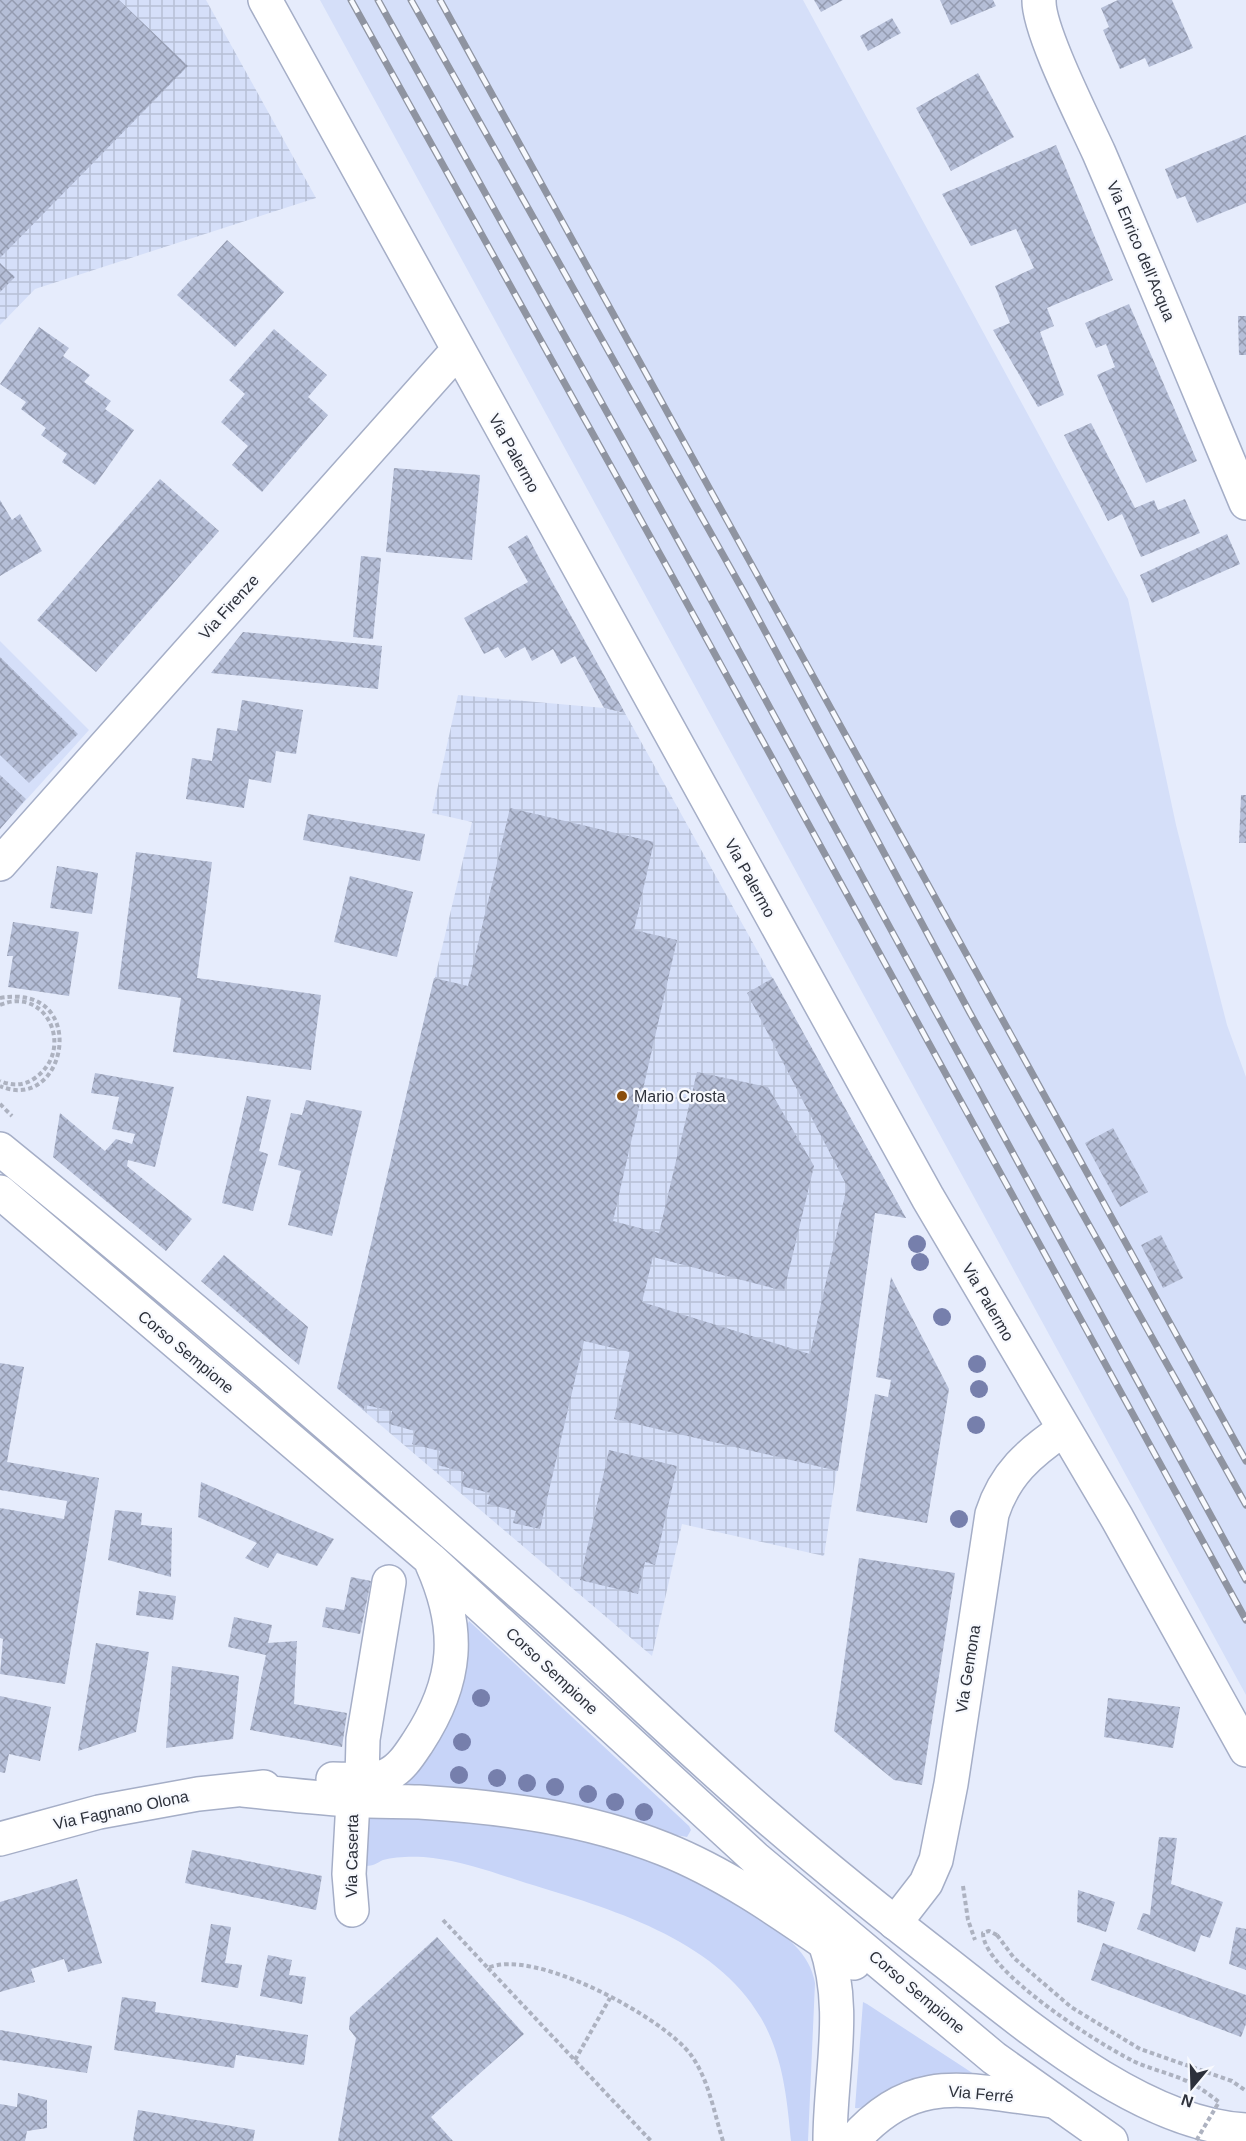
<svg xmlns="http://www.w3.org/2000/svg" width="1246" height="2141" viewBox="0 0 1246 2141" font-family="Arial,sans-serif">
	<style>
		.built { fill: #d5dff9 }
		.industrial { fill: url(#industrial-grid) }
		.grass { fill: #c7d4f8 }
		.building { fill: url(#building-cross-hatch) }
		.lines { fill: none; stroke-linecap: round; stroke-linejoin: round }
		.minor-casing { stroke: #a5aec7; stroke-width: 36 }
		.major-casing { stroke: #a5aec7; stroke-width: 36 }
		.path { stroke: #adb2c0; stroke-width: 4; stroke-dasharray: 4.5 3; stroke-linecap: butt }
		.minor { stroke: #fff; stroke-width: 33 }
		.major { stroke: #fff; stroke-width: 33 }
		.rail-casing { stroke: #8f94a1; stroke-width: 7 }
		.rail { stroke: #f7f9fe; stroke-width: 4.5; stroke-dasharray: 14; stroke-linecap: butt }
		.path-bridge { stroke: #adb2c0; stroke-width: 4; stroke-dasharray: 4.5 3; stroke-linecap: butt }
		.tree { fill: #767fac }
		.poi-dot { fill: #8a4e0d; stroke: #f7f9fe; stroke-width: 2 }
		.labels { text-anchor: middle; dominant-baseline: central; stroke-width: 4.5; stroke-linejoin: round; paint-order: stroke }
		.street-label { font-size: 16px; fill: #2d313b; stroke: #f7f9fe }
		.poi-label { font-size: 16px; fill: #2d313b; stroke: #f7f9fe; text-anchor: start }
	</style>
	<defs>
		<pattern id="industrial-grid" width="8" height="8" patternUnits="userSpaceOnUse" patternTransform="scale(1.5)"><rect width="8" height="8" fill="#d5dff9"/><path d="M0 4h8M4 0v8" fill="none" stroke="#b7c0d6"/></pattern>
		<pattern id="building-cross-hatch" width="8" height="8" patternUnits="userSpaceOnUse" patternTransform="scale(1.5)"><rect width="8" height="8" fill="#b5bed7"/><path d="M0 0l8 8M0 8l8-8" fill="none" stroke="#949bb0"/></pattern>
	</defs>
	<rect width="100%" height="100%" fill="#e6ecfc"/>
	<path class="built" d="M320 0H803L1128 599 1176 825 1227 1025 1246 1077V1695Z
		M0 641 89 730 0 829Z"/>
	<path class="industrial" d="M0 0H206L316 198 35 289 0 325Z
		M458 695 604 708 625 713 906 1218 875 1213 824 1556 682 1524 652 1656 337 1388 472 822 432 813Z"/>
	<path class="grass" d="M469 1621 689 1826 691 1830 687 1837 408 1787 406 1780Z
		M366 1811C510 1824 629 1833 753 1914 780 1932 809 1949 815 1983L808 2141H791C787 2098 783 2056 761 2018 715 1938 608 1908 526 1883 495 1873 465 1862 433 1858 419 1856 397 1856 383 1860 377 1863 373 1866 366 1866L362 1862Z
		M863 2002 867 2004 980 2078C950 2079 919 2076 891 2088 880 2093 866 2110 855 2108Z"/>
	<path class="building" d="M0 0H119L188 66 0 258Z
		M814 0H843L821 12Z
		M940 0H993L996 6 951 25Z
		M1118 0H1172L1193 48 1149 67 1145 58 1120 69 1103 30 1109 27 1101 8Z
		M892 18 901 33 868 51 860 36Z
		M978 73 1014 137 951 171 916 108Z
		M1246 135V203L1197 223 1185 196 1177 199 1165 169Z
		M1056 145 1113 280 1047 308 1054 326 1040 332 1064 395 1038 407 993 330 1010 323 995 286 1034 268 1016 229 971 246 942 194Z
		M227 240 284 292 235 347 177 295Z
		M0 263 15 277 0 292Z
		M1129 304 1197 461 1146 483 1097 375 1115 367 1106 344 1096 348 1085 323Z
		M1238 316H1246V355H1239Z
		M39 327 69 348 63 356 90 375 84 382 111 401 105 409 134 430 95 485 62 462 67 454 41 435 46 428 21 409 26 402 0 384Z
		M274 329 327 375 308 397 328 415 262 492 232 465 248 446 221 422 245 394 229 380Z
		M1091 423 1135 508 1154 500 1158 510 1185 499 1200 533 1141 557 1122 514 1108 521 1064 435Z
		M394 468 480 475 472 560 386 552Z
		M160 479 219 531 96 672 37 620Z
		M0 500 12 520 20 514 42 551 0 576Z
		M1227 534 1240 564 1152 603 1140 575Z
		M527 535 546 571 625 713 604 708 575 656 561 664 553 649 532 661 525 647 505 658 498 647 484 654 464 618 528 582 508 547Z
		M361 556 381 558 373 639 353 637Z
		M243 632 382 646 378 689 211 673Z
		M0 657 78 734 29 783 0 755Z
		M242 700 303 710 296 754 276 751 271 783 249 779 244 808 186 799 192 758 212 761 217 728 237 731Z
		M0 775 26 799 0 829Z
		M1241 795H1246V843H1239Z
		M510 808 654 842 634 930 677 940 613 1221 659 1233 697 1072 768 1087 814 1166 784 1291 653 1257 642 1302 810 1354 847 1186 747 993 773 978 906 1218 875 1213 838 1471 614 1419 630 1352 584 1341 540 1529 513 1523 516 1511 487 1504 490 1493 461 1486 464 1472 437 1465 440 1451 412 1444 415 1431 389 1424 392 1411 365 1405 364 1410 337 1388 434 978 468 986Z
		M308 814 425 834 420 861 303 840Z
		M136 852 212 862 197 978 321 995 311 1070 173 1052 181 998 118 989Z
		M57 866 98 873 92 914 50 908Z
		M350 876 413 892 397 957 334 942Z
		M13 922 79 932 69 996 8 987 13 956H7Z
		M95 1073 174 1087 155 1167 128 1160 127 1166 192 1219 166 1251 53 1157 60 1113 105 1151 116 1139 132 1144 135 1134 112 1129 119 1097 91 1093Z
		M247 1096 271 1100 259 1151 268 1154 253 1211 222 1203Z
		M306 1100 362 1111 332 1236 288 1225 301 1171 278 1165 291 1113 302 1115Z
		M1113 1128 1148 1192 1120 1207 1085 1143Z
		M1161 1235 1183 1278 1163 1288 1141 1245Z
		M224 1255 308 1327 299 1365 201 1281Z
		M891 1277 949 1389 927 1523 856 1511 875 1394 888 1397 891 1380 876 1377Z
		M0 1363 24 1367 7 1462 99 1478 65 1684 0 1674 3 1639 0 1638V1508L64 1519 67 1501 0 1490Z
		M609 1450 677 1466 655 1565 645 1562 638 1594 580 1580Z
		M201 1482 334 1539 317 1566 277 1553 268 1568 245 1558 257 1543 198 1517Z
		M115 1510 142 1513 141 1525 172 1528 171 1577 108 1560Z
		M859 1558 955 1573 922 1785 894 1780 834 1731Z
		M351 1577 371 1581 360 1634 322 1627 326 1607 344 1610Z
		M139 1591 176 1596 173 1620 136 1615Z
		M234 1617 272 1625 268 1643 297 1641 294 1704 347 1713 342 1747 250 1730 266 1655 228 1647Z
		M96 1643 149 1652 136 1732 78 1751Z
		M172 1666 239 1676 233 1739 166 1748Z
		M0 1696 51 1707 40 1761 9 1754 5 1773 0 1772Z
		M1108 1698 1180 1707 1173 1748 1104 1737Z
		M1159 1837 1177 1838 1171 1884 1223 1902 1210 1938 1201 1935 1195 1952 1137 1929 1143 1913 1150 1915Z
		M192 1850 322 1876 316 1910 185 1883Z
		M77 1879 102 1963 68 1972 64 1959 31 1969 35 1982 0 1992V1902Z
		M1078 1890 1115 1902 1106 1932 1077 1922Z
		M211 1924 231 1927 225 1963 242 1965 238 1988 201 1982Z
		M1236 1927 1246 1929V1970L1229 1964Z
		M437 1937 524 2034 431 2117 453 2141H338L356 2038 349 2029 350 2017Z
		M1103 1943 1246 1995V2024L1241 2037 1091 1980Z
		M268 1955 292 1960 289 1975 306 1977 302 2004 260 1996Z
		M122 1997 156 2002 155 2012 308 2035 304 2065 236 2055 234 2068 114 2050Z
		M0 2030 92 2046 87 2073 0 2060Z
		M18 2093 47 2100V2128L27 2131 25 2141H0V2104L17 2107Z
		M138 2110 255 2130 253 2141H133Z"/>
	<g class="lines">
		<g class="minor-casing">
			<path id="minor" d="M265 0 928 1198 1117 1518 1246 1750
				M1039 0C1038 30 1084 120 1099 153 1149 269 1197 386 1246 503
				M0 864 458 350
				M362 1779 363 1739 389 1582
				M352 1910 349 1874 353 1801
				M895 1923 926 1883 936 1860 951 1784 992 1514C1005 1474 1029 1453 1063 1430
				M825 1943C848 2008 830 2074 830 2141
				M853 2141C915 2069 970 2092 1053 2101"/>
		</g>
		<g class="major-casing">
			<path id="major" d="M0 1149C185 1299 365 1456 543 1613 619 1681 691 1752 768 1818 827 1869 888 1918 949 1965 1028 2027 1143 2125 1246 2130
				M0 1192 430 1559 755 1858 994 2058 1111 2141
				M333 1779C350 1779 371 1782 387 1775 401 1769 410 1754 418 1742 458 1681 461 1629 432 1564
				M243 1790C279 1794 315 1798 351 1800 374 1802 397 1801 419 1802 502 1807 586 1818 664 1849 732 1876 794 1922 854 1963
				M0 1839 99 1812 198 1794 264 1787"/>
		</g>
		<path class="path" d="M0 998C91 982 67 1115 0 1086
			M0 1005C46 985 76 1049 35 1078 24 1086 12 1086 0 1081
			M0 1104 12 1116
			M963 1886 968 1920 975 1940
			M443 1920 488 1968C533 1947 663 2017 691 2055 709 2080 714 2113 723 2141
			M997 1935 1014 1958 1071 2007 1140 2049 1232 2081 1246 2091
			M488 1968 651 2141
			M575 2060 610 1998"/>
		<use href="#minor" class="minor"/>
		<use href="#major" class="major"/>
		<g class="rail-casing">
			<path id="rail" d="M351 0 667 567 1246 1620
				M378 0 699 578 1246 1580
				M411 0 745 594 970 1013 1246 1505
				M440 0 1246 1461"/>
		</g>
		<use href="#rail" class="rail"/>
		<path class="path-bridge" d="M997 1935 989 1931 983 1933C983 1971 1099 2044 1133 2061 1152 2070 1174 2074 1193 2084 1202 2089 1211 2096 1219 2102L1196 2141"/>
	</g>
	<g class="tree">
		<circle cx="917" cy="1244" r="9"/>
		<circle cx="920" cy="1262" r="9"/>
		<circle cx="942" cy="1317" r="9"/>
		<circle cx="977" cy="1364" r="9"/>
		<circle cx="979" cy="1389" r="9"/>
		<circle cx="976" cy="1425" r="9"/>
		<circle cx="959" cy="1519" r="9"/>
		<circle cx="481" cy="1698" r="9"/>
		<circle cx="462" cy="1742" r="9"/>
		<circle cx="459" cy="1775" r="9"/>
		<circle cx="497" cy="1778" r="9"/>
		<circle cx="527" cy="1783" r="9"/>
		<circle cx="555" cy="1787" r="9"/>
		<circle cx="588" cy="1794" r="9"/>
		<circle cx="615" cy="1802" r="9"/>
		<circle cx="644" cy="1812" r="9"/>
	</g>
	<circle class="poi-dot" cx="622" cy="1096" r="6"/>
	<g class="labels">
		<g class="street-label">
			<text transform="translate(1141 251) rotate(67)">Via Enrico dell'Acqua</text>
			<text transform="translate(514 453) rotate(61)">Via Palermo</text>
			<text transform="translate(229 607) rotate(-48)">Via Firenze</text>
			<text transform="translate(750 878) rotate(61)">Via Palermo</text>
			<text transform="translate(988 1302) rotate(60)">Via Palermo</text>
			<text transform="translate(186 1352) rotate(40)">Corso Sempione</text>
			<text transform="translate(968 1669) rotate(-81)">Via Gemona</text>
			<text transform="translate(552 1671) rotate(43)">Corso Sempione</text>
			<text transform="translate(121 1810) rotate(-12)">Via Fagnano Olona</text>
			<text transform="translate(352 1856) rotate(-89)">Via Caserta</text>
			<text transform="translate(917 1992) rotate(40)">Corso Sempione</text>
			<text transform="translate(981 2094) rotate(5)">Via Ferré</text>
		</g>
		<g class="poi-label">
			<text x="634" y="1096">Mario Crosta</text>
		</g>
	</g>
	<g transform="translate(1192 2087) rotate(199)" stroke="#f7f9fe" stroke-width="4.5" paint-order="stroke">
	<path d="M0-4.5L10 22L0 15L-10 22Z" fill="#2d313b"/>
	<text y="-9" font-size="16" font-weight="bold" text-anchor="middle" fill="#2d313b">N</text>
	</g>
</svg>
